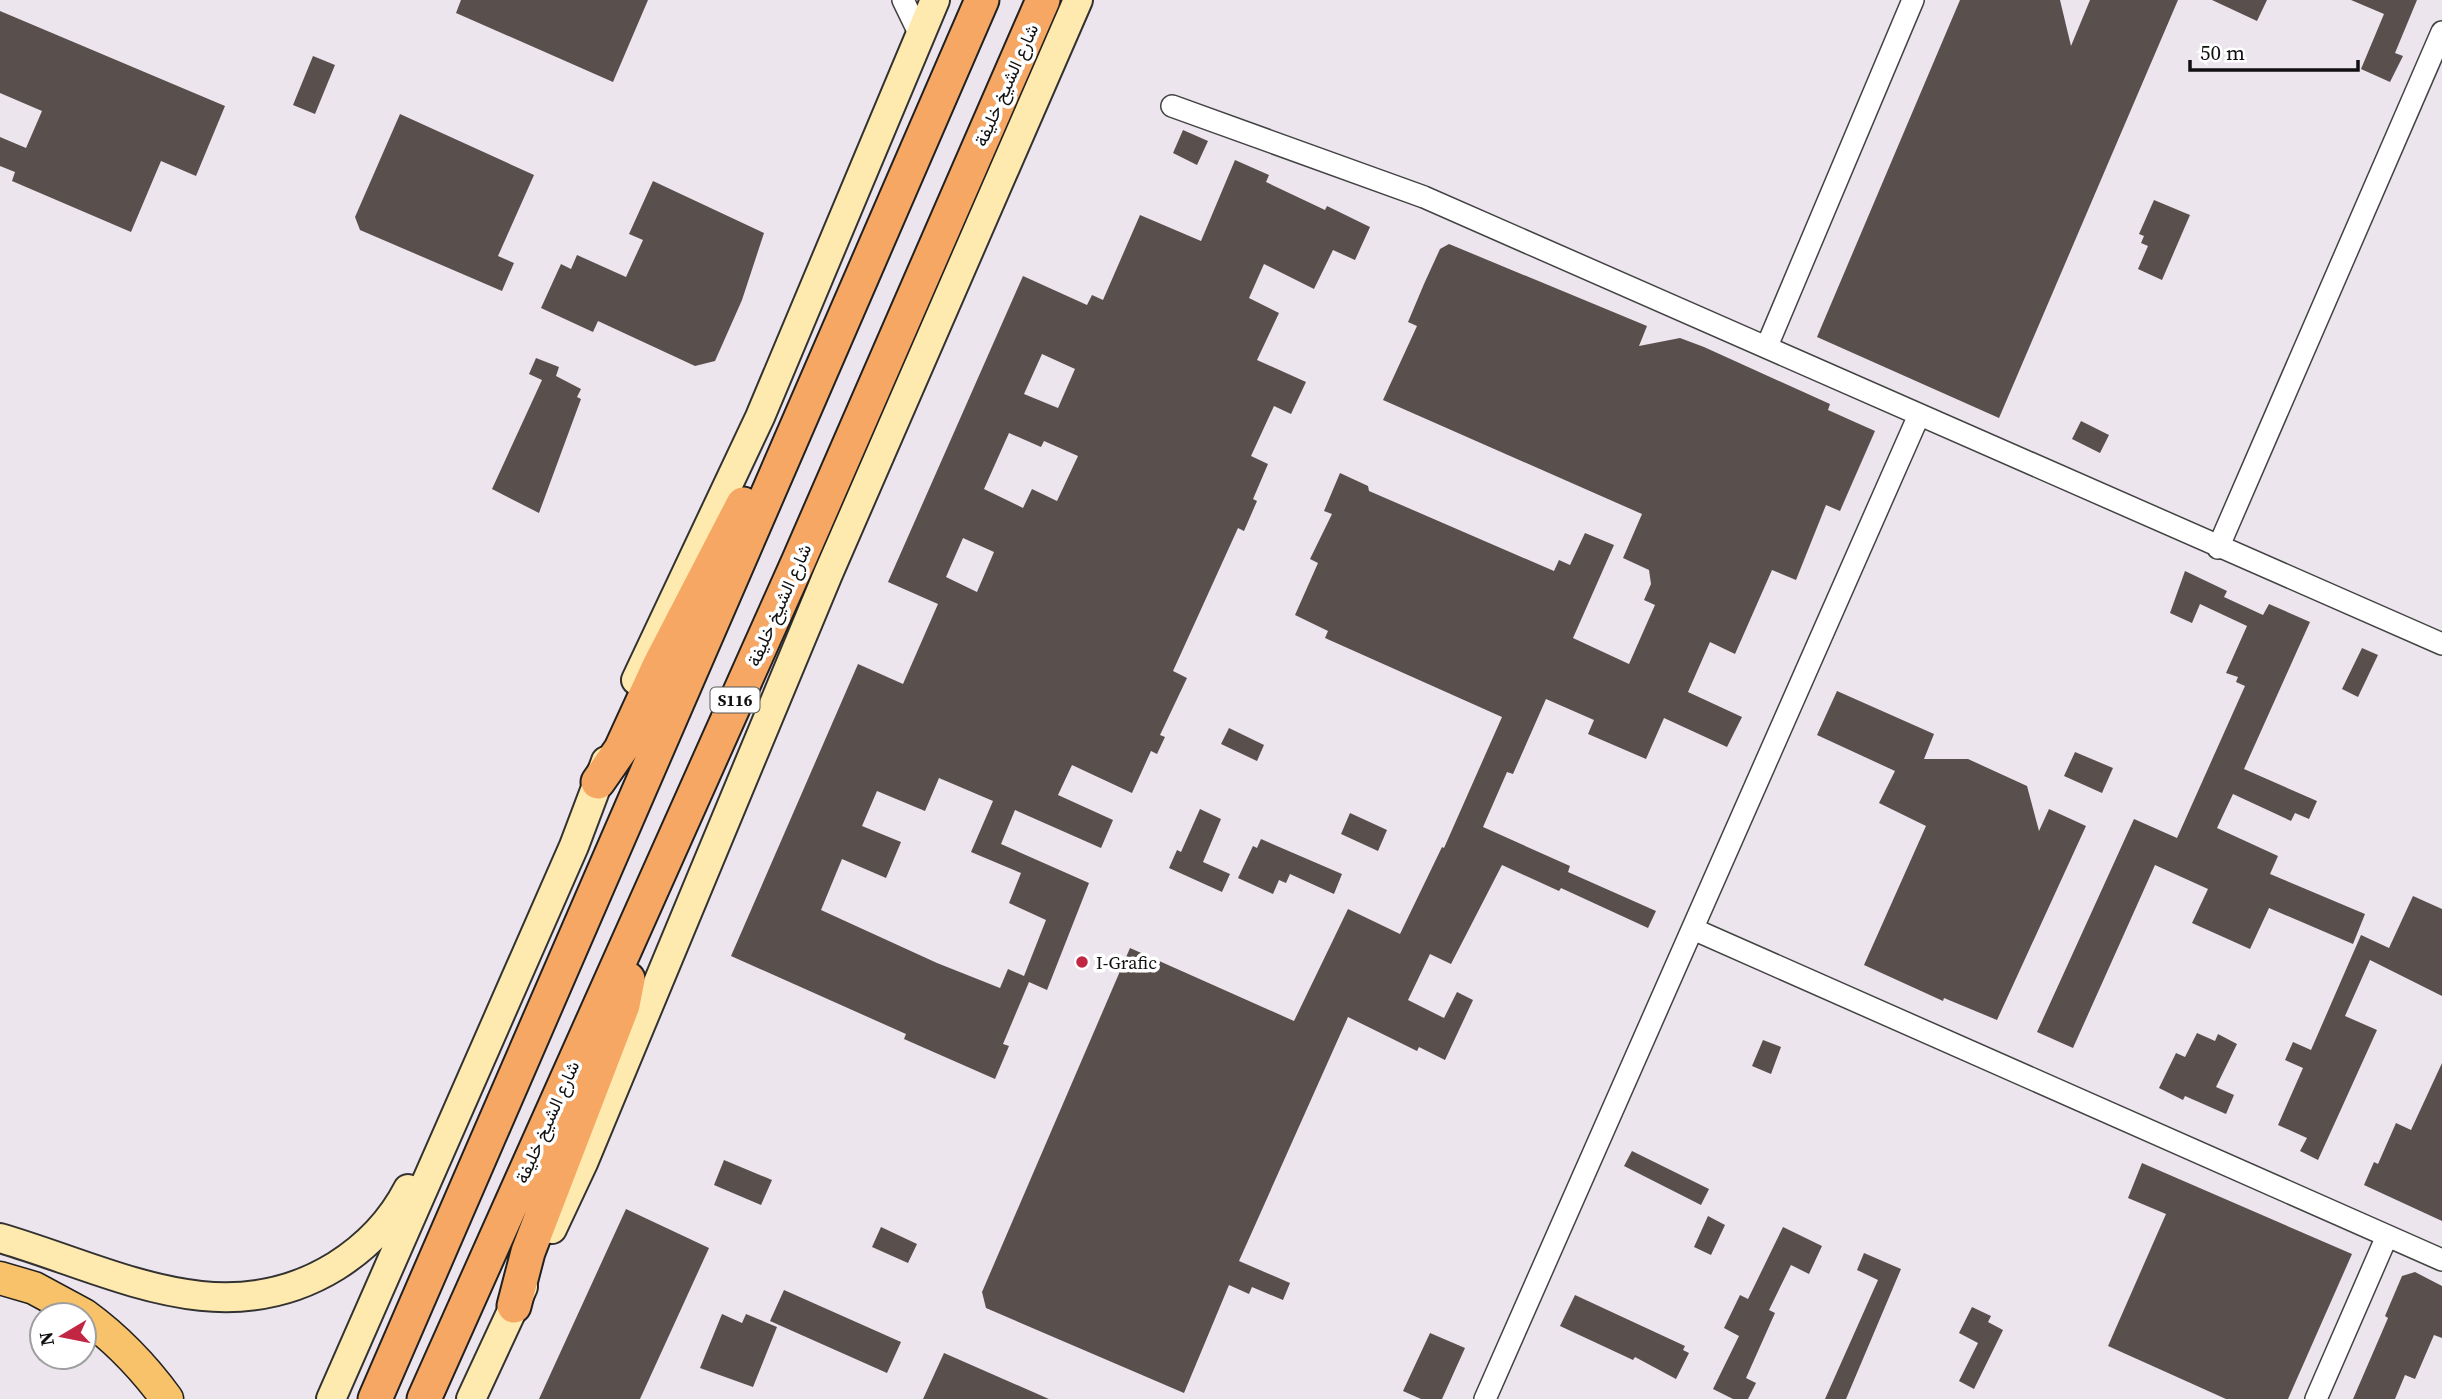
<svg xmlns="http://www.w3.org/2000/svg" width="2442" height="1399" viewBox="0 0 2442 1399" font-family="'Source Serif 4',Vazirmatn,serif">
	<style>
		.industrial { fill: #ece5ee; fill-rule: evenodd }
		.building { fill: #594f4c; fill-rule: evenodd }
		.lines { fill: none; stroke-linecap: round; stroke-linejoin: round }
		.minor-casing { stroke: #434343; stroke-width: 24 }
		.secondary-casing { stroke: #323232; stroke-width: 32 }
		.primary-casing { stroke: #212121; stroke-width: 35 }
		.trunk-casing { stroke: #212121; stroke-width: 37 }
		.minor { stroke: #fff; stroke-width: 21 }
		.secondary { stroke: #feeaae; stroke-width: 28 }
		.primary { stroke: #f8c26a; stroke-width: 32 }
		.trunk { stroke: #f6a763; stroke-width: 33 }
		.poi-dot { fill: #c12743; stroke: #fff; stroke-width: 2.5 }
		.labels { text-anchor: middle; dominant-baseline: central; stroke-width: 7; stroke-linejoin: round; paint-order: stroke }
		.shield { fill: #fff; stroke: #585858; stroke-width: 2 }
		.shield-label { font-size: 16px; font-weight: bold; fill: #101010 }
		.street-label { font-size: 18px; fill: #101010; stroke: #fff }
		.poi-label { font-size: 18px; fill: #101010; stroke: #fff; text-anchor: start }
	</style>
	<rect width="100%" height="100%" fill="#fffbf3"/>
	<path class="industrial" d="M0 0H2442V1399H0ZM42 1315H84V1357H42Z"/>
	<path class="building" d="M461 0H648L613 82 456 13Z
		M1960 0H2060L2071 46 2090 0H2178L1999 418 1817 337Z
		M2212 0H2267L2257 21Z
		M2351 0H2417L2395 53 2403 56 2390 82 2361 69 2384 14Z
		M0 11 225 106 196 176 161 161 131 232 12 181 15 172 0 166V137L26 148 42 111 0 93Z
		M313 56 335 65 315 114 293 105Z
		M400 114 534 175 498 256 514 263 502 291 360 230 355 217Z
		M1183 130 1208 141 1197 165 1173 153Z
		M1235 160 1269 175 1266 182 1325 210 1327 206 1370 227 1355 260 1333 250 1314 289 1264 264 1249 298 1279 313 1257 360 1306 382 1291 414 1274 406 1251 456 1268 464 1253 499 1257 501 1244 531 1238 528 1173 671 1187 678 1160 735 1165 737 1157 754 1151 751 1132 793 1072 765 1058 795 1113 820 1101 848 1015 810 1001 844 1089 883 1047 990 1029 982 1003 1044 1009 1046 995 1079 904 1039 906 1034 731 956 858 664 903 684 938 604 888 582 1023 276 1087 305 1092 295 1103 300 1140 215 1201 241ZM1042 354 1075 369 1058 408 1024 394ZM1009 433 1041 447 1044 441 1078 456 1057 501 1032 489 1023 508 984 489ZM963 538 994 552 977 592 946 577ZM939 778 993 801 971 852 1021 873 1009 903 1046 920 1024 976 1008 969 1000 988 937 963 821 910 842 859 886 878 901 842 862 826 877 791 925 811Z
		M653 181 764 233 742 300 715 361 695 366 598 321 593 332 541 308 561 264 571 269 577 255 626 277 643 240 629 234Z
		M2154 200 2190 215 2162 280 2138 269 2148 246 2141 243 2144 236 2139 234Z
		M1449 244 1647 326 1639 346 1680 338 1704 347 1830 404 1828 410 1875 431 1840 511 1826 505 1796 580 1772 570 1735 654 1710 642 1688 692 1742 717 1727 747 1664 718 1646 759 1588 734 1594 720 1546 699 1513 774 1507 772 1483 827 1570 866 1568 872 1656 911 1648 928 1561 888 1559 891 1502 865 1451 964 1430 954 1408 1000 1444 1018 1457 992 1473 1000 1445 1060 1419 1047 1417 1051 1348 1017 1239 1261 1290 1283 1283 1300 1252 1287 1249 1294 1229 1285 1184 1393 986 1308 982 1292 1130 948 1294 1021 1348 909 1400 934 1442 847 1444 848 1502 717 1325 638 1328 631 1295 615 1318 563 1310 559 1332 514 1324 511 1340 473 1368 486 1369 491 1554 571 1559 560 1570 565 1585 533 1614 545 1573 638 1629 664 1655 605 1644 600 1651 584 1649 570 1623 558 1642 514 1383 400 1417 326 1408 322 1424 284 1440 249Z
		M536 358 559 367 556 376 581 389 577 397 581 399 539 513 492 489 542 380 529 374Z
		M2081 421 2109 435 2100 453 2072 439Z
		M2185 571 2227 591 2224 597 2263 615 2269 604 2310 622 2244 769 2317 801 2309 819 2295 813 2291 821 2233 794 2217 828 2278 856 2270 874 2365 914 2353 944 2269 908 2250 949 2192 923 2208 889 2155 865 2073 1048 2037 1032 2134 819 2177 838 2245 686 2236 682 2238 677 2226 673 2247 626 2200 604 2192 623 2170 613Z
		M2362 648 2378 655 2358 697 2342 689Z
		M1837 691 1934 734 1924 759H1968L2027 786 2039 831 2049 809 2086 826 1997 1020 1944 998 1943 1001 1864 965 1926 826 1879 803 1895 771 1817 735Z
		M1229 728 1264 745 1257 761 1221 744Z
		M2075 752 2113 768 2102 793 2064 776Z
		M1200 809 1221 819 1203 862 1230 874 1222 892 1169 868 1177 850 1181 852Z
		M1350 813 1387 830 1378 851 1341 834Z
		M1261 839 1342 874 1334 894 1290 874 1286 883 1279 880 1273 894 1238 878 1253 846 1257 848Z
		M2413 896 2442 909V996L2370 960 2345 1016 2377 1030 2318 1160 2300 1151 2307 1138 2278 1125 2303 1068 2285 1060 2293 1042 2311 1050 2361 935 2389 948Z
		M2197 1033 2215 1041 2218 1034 2237 1044 2216 1087 2234 1095 2226 1114 2185 1096 2183 1100 2159 1088 2176 1053 2185 1057Z
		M1763 1040 1781 1047 1771 1074 1752 1066Z
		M2442 1063V1221L2364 1185 2374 1162 2378 1164 2396 1123 2411 1130Z
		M1632 1151 1709 1189 1701 1205 1624 1166Z
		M724 1160 772 1180 761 1205 714 1185Z
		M2142 1163 2352 1254 2288 1399H2226L2108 1346 2166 1214 2128 1198Z
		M626 1209 709 1248 640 1399H539Z
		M1708 1216 1725 1225 1711 1255 1694 1247Z
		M881 1227 917 1244 908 1263 872 1247Z
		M1783 1227 1822 1246 1809 1274 1791 1265 1769 1310 1775 1313 1746 1378 1756 1383 1748 1399H1733L1713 1389 1739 1336 1724 1328 1740 1295 1748 1299Z
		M1864 1253 1901 1269 1846 1399H1825L1878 1280 1857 1270Z
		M2415 1272 2442 1286V1338L2434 1335 2415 1379 2405 1375 2395 1399H2353L2388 1318 2385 1316 2402 1276Z
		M784 1290 901 1342 887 1373 770 1321Z
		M1575 1295 1685 1346 1683 1350 1689 1353 1676 1379 1635 1357 1633 1360 1560 1326Z
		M1972 1307 1991 1316 1988 1322 2003 1330 1974 1389 1959 1381 1978 1343 1959 1333Z
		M722 1314 742 1323 746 1314 777 1327 753 1387 700 1368Z
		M1430 1333 1465 1348 1442 1399H1421L1403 1391Z
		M944 1353 1049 1399H923Z"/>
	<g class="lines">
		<g class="minor-casing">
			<path id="minor" d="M903 0 919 33
				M1172 106 1424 197 2442 644
				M1767 346 1913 0
				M2218 548 2442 32
				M1693 929 2442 1260
				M1485 1399 1919 415
				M2316 1399 2387 1236"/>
		</g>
		<g class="secondary-casing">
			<path id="secondary" d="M636 680 760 417 935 0
				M552 1229 583 1163 828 574 1078 0
				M0 1238C113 1271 223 1336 336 1266 366 1247 392 1220 408 1189
				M331 1399 574 846 606 761
				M471 1399 523 1287"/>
		</g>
		<g class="primary-casing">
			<path id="primary" d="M0 1278 34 1288 84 1315
				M84 1315C117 1339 143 1366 167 1399"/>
		</g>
		<g class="trunk-casing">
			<path id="trunk" d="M598 782 621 749 660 664 743 504
				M514 1306 528 1252 623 1005 628 979
				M375 1399 982 0
				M424 1399 799 560 1043 0"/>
		</g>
		<use href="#minor" class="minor"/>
		<use href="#secondary" class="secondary"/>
		<use href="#primary" class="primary"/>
		<use href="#trunk" class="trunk"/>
	</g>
	<circle class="poi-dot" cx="1082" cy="962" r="7"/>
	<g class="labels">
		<rect class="shield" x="710.5" y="687.5" width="49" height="25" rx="5"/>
		<g class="shield-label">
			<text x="735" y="700">S116</text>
		</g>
		<g class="street-label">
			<text transform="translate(1006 85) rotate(-66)">شارع الشيخ خليفة</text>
			<text transform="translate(779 605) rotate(-66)">شارع الشيخ خليفة</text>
			<text transform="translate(547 1122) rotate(-66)">شارع الشيخ خليفة</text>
		</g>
		<g class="poi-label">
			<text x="1096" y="962">I-Grafic</text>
		</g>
	</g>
	<g transform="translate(63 1336) rotate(260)"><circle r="33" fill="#ffffff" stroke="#9f9f9f" stroke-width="2"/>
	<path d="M0-5L12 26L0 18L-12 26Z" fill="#c12743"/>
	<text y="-10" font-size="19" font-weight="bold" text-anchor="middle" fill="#101010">N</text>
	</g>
	<path d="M2190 60v10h168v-10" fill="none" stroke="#101010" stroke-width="3.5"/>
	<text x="2200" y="60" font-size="21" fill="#101010" stroke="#ffffff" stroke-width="5" paint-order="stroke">50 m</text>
</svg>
